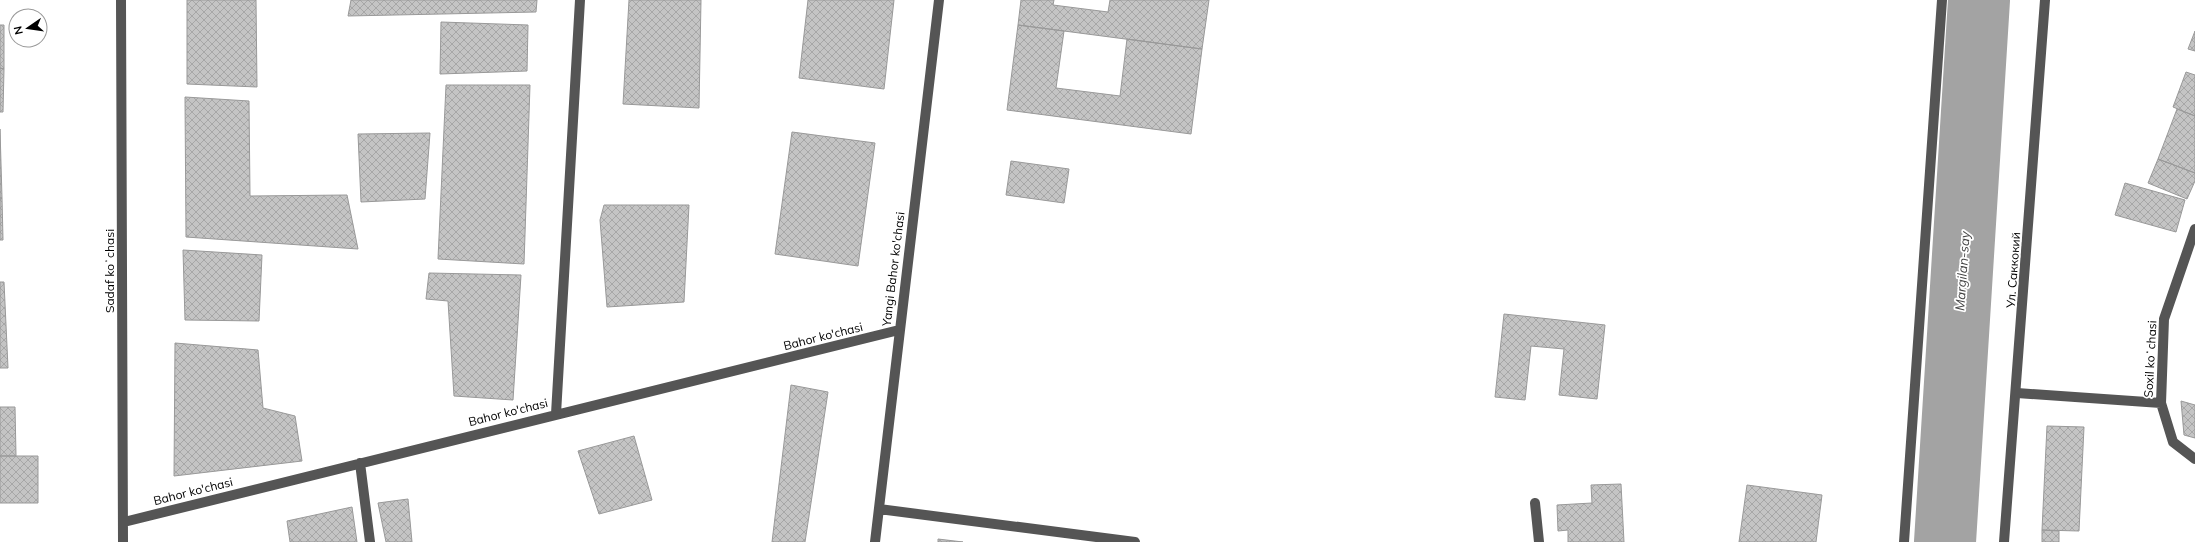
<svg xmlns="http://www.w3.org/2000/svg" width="2195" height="542" viewBox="0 0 2195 542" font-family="Mulish,sans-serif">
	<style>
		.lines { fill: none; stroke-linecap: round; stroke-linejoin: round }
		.river { stroke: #a3a3a3; stroke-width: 62 }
		.building { fill: url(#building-cross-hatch); stroke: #999 }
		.minor { stroke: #555; stroke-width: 10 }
		.labels { text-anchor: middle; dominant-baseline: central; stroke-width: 3.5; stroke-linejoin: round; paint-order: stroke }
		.street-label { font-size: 12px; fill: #000; stroke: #fff }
		.water-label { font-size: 13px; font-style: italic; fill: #444; stroke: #fff }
	</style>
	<defs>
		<pattern id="building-cross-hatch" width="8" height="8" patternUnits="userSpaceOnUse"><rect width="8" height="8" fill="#c4c4c4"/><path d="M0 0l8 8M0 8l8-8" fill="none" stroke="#a7a7a7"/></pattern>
	</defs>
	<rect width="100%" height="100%" fill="#fff"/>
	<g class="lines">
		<path class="river" d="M1945 542 1979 0"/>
	</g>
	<path class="building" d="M187 0H256L257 87 187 84Z
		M351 0H537L536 12 348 16Z
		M629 0H701L699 108 623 104Z
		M808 0H894L884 89 799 78Z
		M1021 0H1054L1053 5 1108 12 1110 0H1209L1202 49 1018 25Z
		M441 22 528 25 527 71 440 74Z
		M0 25H4V69L0 68Z
		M1018 25 1064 31 1056 88 1120 96 1127 39 1202 49 1191 134 1007 110Z
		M2195 31V51L2188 49Z
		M0 68 4 69 3 112H0Z
		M2186 72 2195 75V116L2173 107Z
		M446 85H530L524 264 438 259Z
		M185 97 249 101 250 196 347 195 358 249 186 237Z
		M2177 109 2195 116V173L2158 159Z
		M0 129 2 198H0Z
		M792 132 875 143 858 266 775 254Z
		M430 133 425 199 361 202 358 134Z
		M2158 159 2195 173V181L2187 199 2148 183Z
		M1011 161 1069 169 1064 203 1006 195Z
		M2125 183 2185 200 2176 232 2115 215Z
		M0 198H2L3 240H0Z
		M604 205H689L684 302 607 307 600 220Z
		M183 250 262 255 259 321 185 320Z
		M429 273 521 275 513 400 454 396 448 301 426 299Z
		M0 282H4L8 368H0Z
		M1504 314 1605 325 1597 399 1559 395 1564 349 1531 346 1525 400 1495 397Z
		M175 343 258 350 263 408 295 416 302 461 174 476Z
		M791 385 828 392 805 542H772Z
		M2181 401 2195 405V438L2184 435Z
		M0 407H15L16 456H0Z
		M2047 426 2084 427 2079 531 2042 530Z
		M634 436 652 500 599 514 578 451Z
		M0 456H38V503H0Z
		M1621 484 1624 542H1568V530L1558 531 1557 505 1592 503 1591 485Z
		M1747 485 1822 495 1816 542H1739Z
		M408 499 412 542H386L378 503Z
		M352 507 357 542H290L287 521Z
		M2042 530 2059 531V542H2042Z
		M938 539 963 542H938Z"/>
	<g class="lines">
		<path class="minor" d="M121 0 123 542
			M2195 229 2164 319 2161 403 2173 442 2195 459
			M2017 393 2161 403
			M556 414 580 0
			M360 463 370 542
			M1535 503 1539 542
			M879 509 1135 542
			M124 522 899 330
			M875 542 939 0
			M1904 542 1942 0
			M2004 542 2045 0"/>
	</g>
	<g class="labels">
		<g class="street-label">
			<text transform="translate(893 269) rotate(-83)">Yangi Bahor ko'chasi</text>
			<text transform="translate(2013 270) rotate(-86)">Ул. Саккокий</text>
			<text transform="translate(109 271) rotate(-90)">Sadaf koʻchasi</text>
			<text transform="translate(823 336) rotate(-14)">Bahor ko'chasi</text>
			<text transform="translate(2150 359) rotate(-87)">Soxil koʻchasi</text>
			<text transform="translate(508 412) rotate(-14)">Bahor ko'chasi</text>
			<text transform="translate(193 491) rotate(-14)">Bahor ko'chasi</text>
		</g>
		<g class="water-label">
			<text transform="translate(1962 271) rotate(-86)">Margilan-say</text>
		</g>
	</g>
	<g transform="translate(28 28) rotate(257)"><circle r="19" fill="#ffffff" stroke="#999999"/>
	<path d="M0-3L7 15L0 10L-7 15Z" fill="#000000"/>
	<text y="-6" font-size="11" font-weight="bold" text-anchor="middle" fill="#000000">N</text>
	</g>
</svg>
